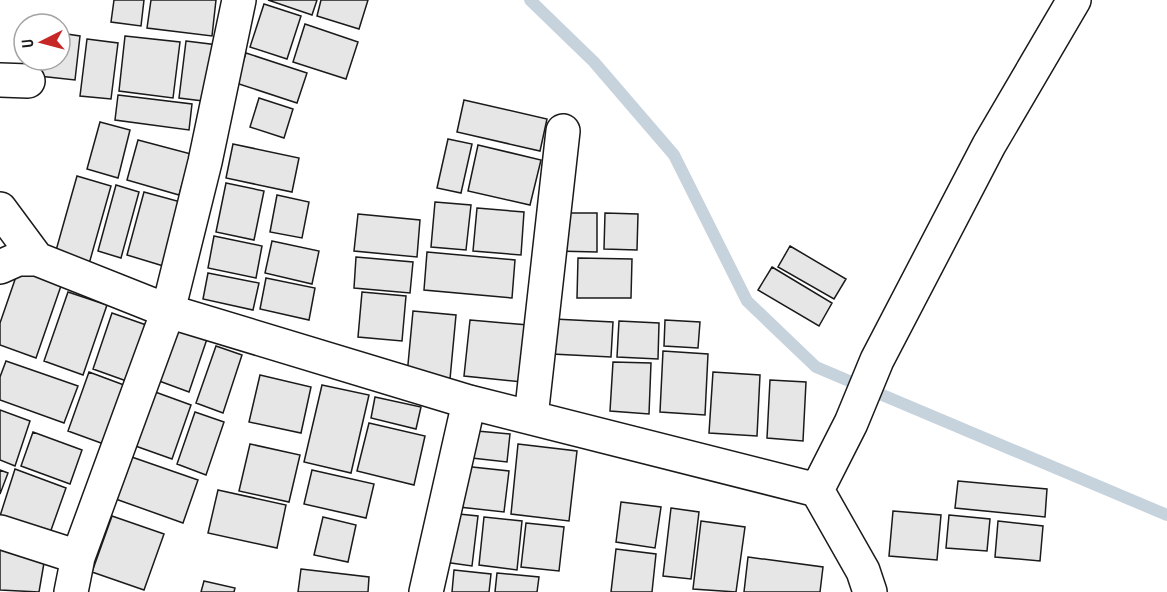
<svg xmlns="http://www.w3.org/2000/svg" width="1167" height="592" viewBox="0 0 1167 592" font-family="'PT Sans Narrow',sans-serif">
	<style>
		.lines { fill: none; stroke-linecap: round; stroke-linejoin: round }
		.stream { stroke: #c6d2dc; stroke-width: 12 }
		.building { fill: #e6e6e6; stroke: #1a1a1a; stroke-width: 1.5 }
		.street-casing { stroke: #1a1a1a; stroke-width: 36 }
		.street { stroke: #fff; stroke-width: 33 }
	</style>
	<rect width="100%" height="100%" fill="#fff"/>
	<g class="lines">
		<path class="stream" d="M530 0 594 62 674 155 747 301 816 367 1167 515"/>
	</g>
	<path class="building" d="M114 0H144L141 26 111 22Z
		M151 0H216L212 36 147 28Z
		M268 0H317L312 15Z
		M321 0H368L359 29 317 16Z
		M264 4 301 16 287 59 250 47Z
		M305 24 358 42 346 79 293 62Z
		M60 33 80 36 75 80 39 76 41 60H60Z
		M125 36 180 42 173 98 119 91Z
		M87 39 118 43 111 99 80 96Z
		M186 41 218 45 211 102 179 98Z
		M246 53 307 73 297 103 236 83Z
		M118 95 192 104 189 130 115 120Z
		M259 98 293 109 284 138 250 127Z
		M464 100 547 119 540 151 457 132Z
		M100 122 130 130 118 178 87 169Z
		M448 139 472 144 461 193 437 188Z
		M138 140 191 154 179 195 127 180Z
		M233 144 299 158 292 192 226 178Z
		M478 145 541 160 530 205 468 191Z
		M77 176 111 186 89 264 55 254Z
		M226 183 264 191 254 240 216 232Z
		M116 185 139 192 121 258 98 251Z
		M144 192 188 204 170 268 127 255Z
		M277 195 309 202 302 238 270 232Z
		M435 202 471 205 466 250 431 247Z
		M477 208 524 212 521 255 473 251Z
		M555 213H597V252L555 251Z
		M605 213 638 214 637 250 604 249Z
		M358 214 420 220 417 257 354 251Z
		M214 236 262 246 256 278 208 268Z
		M272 241 319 251 312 284 265 273Z
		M790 246 846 279 834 299 778 267Z
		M427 252 515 260 512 298 424 290Z
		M356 257 413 262 410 293 354 288Z
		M578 258 632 259 631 298H577Z
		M772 267 832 303 819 326 758 290Z
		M19 268 62 283 36 358 0 345V323Z
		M208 273 259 283 253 310 203 299Z
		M266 278 315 288 309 320 260 309Z
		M68 292 107 305 83 375 44 361Z
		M362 292 406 296 402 341 358 337Z
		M413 311 456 315 450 379 407 375Z
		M112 313 152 327 132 383 93 369Z
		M554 319 613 322 611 357 552 354Z
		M470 320 528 325 522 382 464 376Z
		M665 320 700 322 698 348 664 346Z
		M619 321 659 323 658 359 617 357Z
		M169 325 207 339 189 392 151 378Z
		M216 346 242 355 223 413 196 403Z
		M663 351 708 354 705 415 660 412Z
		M6 361 78 386 64 423 0 400V377Z
		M613 362 651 363 649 414 610 411Z
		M89 372 132 388 112 447 68 431Z
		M713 372 760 375 757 436 709 433Z
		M260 375 311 387 301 433 249 422Z
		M770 380 806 382 803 441 767 438Z
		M322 385 369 395 351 473 304 462Z
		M147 389 191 405 172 459 127 443Z
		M375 397 421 407 416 429 371 418Z
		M0 410 30 421 15 466 0 460Z
		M195 412 224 422 206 475 177 464Z
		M369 423 425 436 414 485 357 471Z
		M466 430 510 434 507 462 463 457Z
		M33 432 82 450 70 484 21 466Z
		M250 444 300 455 289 502 239 491Z
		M518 444 577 451 569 521 511 514Z
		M126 455 198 480 183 523 110 497Z
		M463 466 509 471 504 512 459 507Z
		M15 469 66 488 50 533 0 516Z
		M0 470 8 473 0 494Z
		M312 470 374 484 366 518 304 504Z
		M958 481 1047 489 1045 517 955 508Z
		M218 490 286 505 277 548 208 533Z
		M621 502 661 507 655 548 616 542Z
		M671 508 699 512 691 579 663 576Z
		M893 511 941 515 937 560 889 556Z
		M449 513 478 516 472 566 444 562Z
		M949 515 990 519 987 551 946 548Z
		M112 516 164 534 144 590 92 572Z
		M323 517 356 525 348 562 314 555Z
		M484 517 522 521 517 570 479 565Z
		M701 521 745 527 736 592 693 589Z
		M998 521 1043 526 1040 561 995 557Z
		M526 523 564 527 559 571 521 567Z
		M616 549 656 554 652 592H611Z
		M0 550 45 557 39 592 0 590Z
		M748 557 823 567 820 592H744Z
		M301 569 369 577 368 592H298Z
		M454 570 491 574 489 592H452Z
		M497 573 539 577 537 592H495Z
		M204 581 235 588 234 592H201Z"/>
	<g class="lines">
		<g class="street-casing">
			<path id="street" d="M0 80 28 81
				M0 209 37 259
				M0 267 18 259H37L168 311 469 402 817 490
				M531 417 563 131
				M0 532 78 557
				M71 592 78 557 168 311 205 162 239 0
				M426 592 469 402
				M870 592 863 571 817 490 851 423 877 360 989 145 1074 0"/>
		</g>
		<use href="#street" class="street"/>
	</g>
	<g transform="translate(42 42) rotate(264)"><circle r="28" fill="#ffffff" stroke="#a3a3a3" stroke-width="1.5"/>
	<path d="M0-4.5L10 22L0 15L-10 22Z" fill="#c62828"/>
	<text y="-9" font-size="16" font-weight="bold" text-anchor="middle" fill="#1a1a1a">U</text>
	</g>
</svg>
